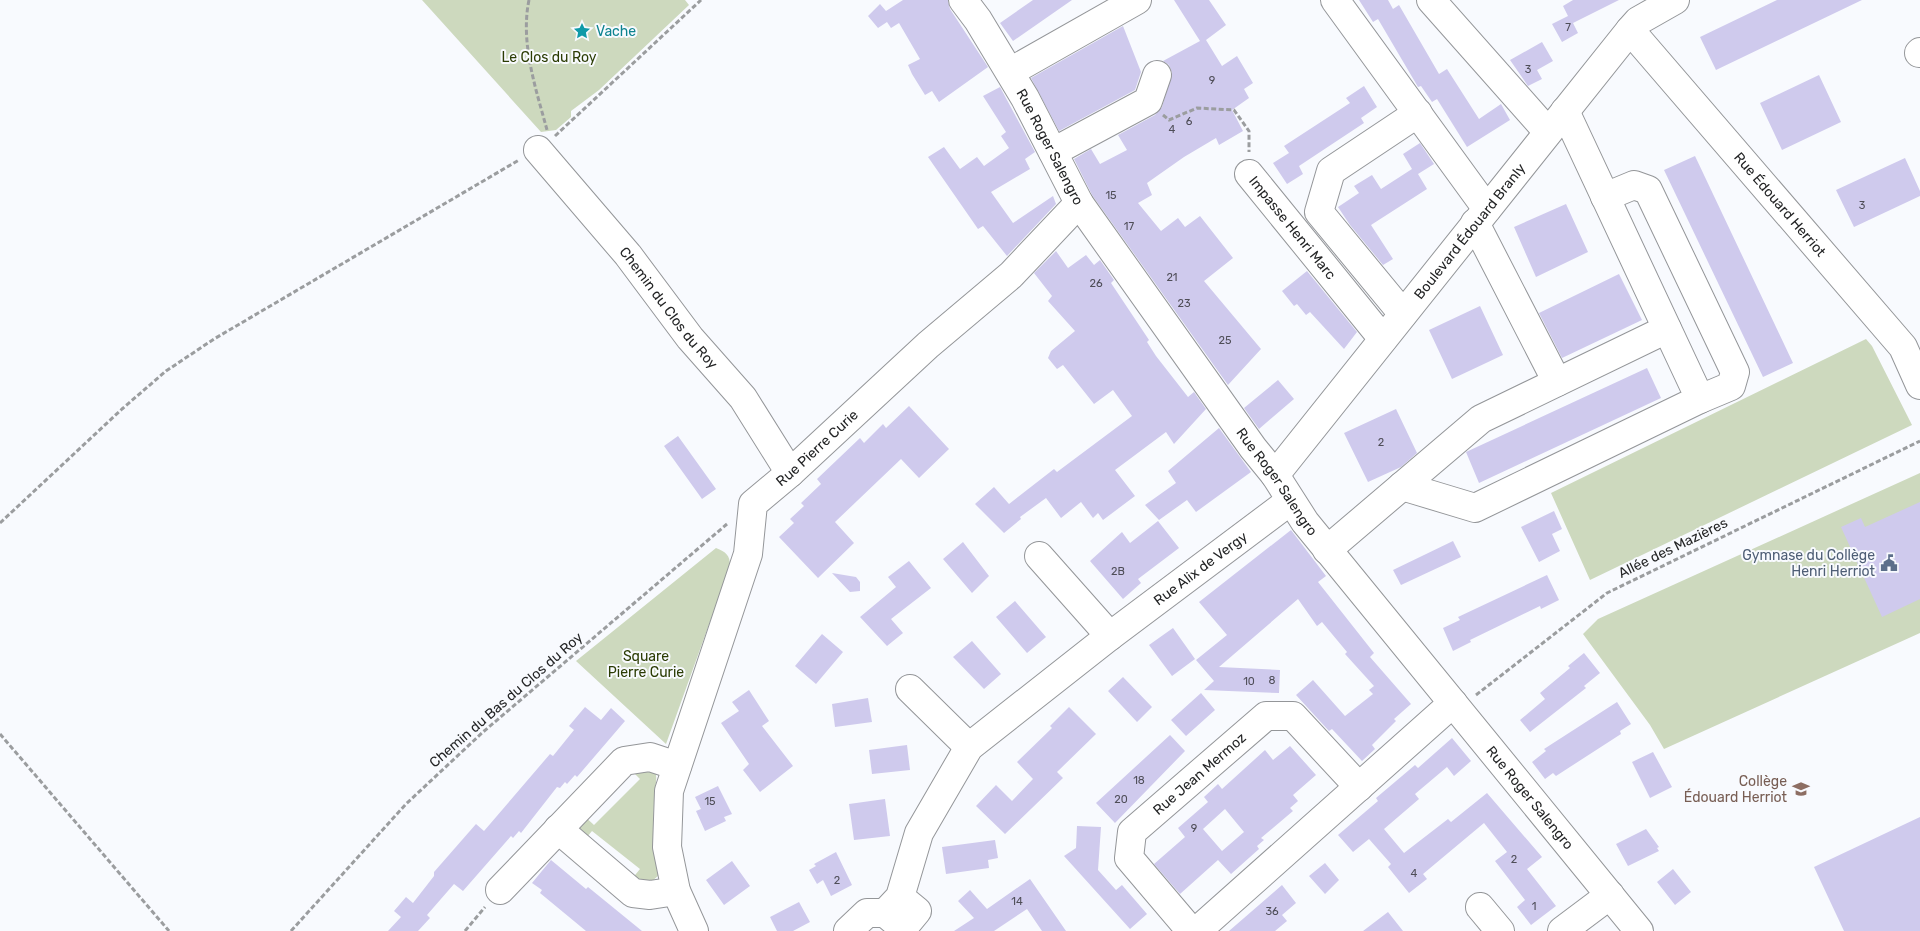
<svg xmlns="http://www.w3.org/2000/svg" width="1920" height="931" viewBox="0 0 1920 931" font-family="Rubik,sans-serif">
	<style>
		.green { fill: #cdd9be }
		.building { fill: #cfcaed; fill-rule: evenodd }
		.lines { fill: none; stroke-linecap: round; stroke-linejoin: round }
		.minor-casing { stroke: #949699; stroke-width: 30 }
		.path { stroke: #9b9d9f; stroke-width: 3; stroke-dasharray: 5 2.5; stroke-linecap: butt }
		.minor { stroke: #fff; stroke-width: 28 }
		.labels { text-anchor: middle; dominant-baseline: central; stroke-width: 4; stroke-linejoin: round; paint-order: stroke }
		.number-label { font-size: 11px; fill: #4f4e58 }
		.culture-label { font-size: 14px; fill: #0d838f; stroke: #f8fafe; text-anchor: start }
		.park-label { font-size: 14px; fill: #2b3c04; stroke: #f8fafe }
		.street-label { font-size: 14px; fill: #242526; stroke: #f8fafe }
		.service-label { font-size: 14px; fill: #4e5e75; stroke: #f8fafe; text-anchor: end }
		.education-label { font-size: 14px; fill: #785e54; stroke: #f8fafe; text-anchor: end }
	</style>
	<rect width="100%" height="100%" fill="#f8fafe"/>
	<path class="green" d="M422 0H685L689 5 599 90 571 111V117L556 130 541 132Z
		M1866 339 1872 346 1912 425 1590 580 1551 493Z
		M1920 473V633L1664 749 1650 725 1583 634 1598 619Z
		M716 548C726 552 730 555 730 566L666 744 576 661Z
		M654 767C659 779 654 789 654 801 653 827 654 850 659 875L649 884 631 880 640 869 592 831 582 843 576 820 582 814 594 825 640 779 629 768Z"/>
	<path class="building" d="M903 0H948L950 9 988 67 939 102 932 91 925 95 912 74 908 65 920 59 899 23 891 28 887 22 878 28 868 16 880 4 886 11Z
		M1033 0H1072L1013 41 1000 23Z
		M1174 0H1209L1226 25 1206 40 1222 66 1237 56 1253 83 1244 89 1249 98 1232 110 1243 131 1219 145 1216 138 1184 157 1147 183 1152 195 1138 203 1161 231 1178 218 1185 227 1200 216 1233 258 1204 281 1261 349 1228 385 1092 195 1074 159 1091 149 1100 164 1127 150 1118 135 1155 115 1162 107 1172 73 1169 65 1163 61 1200 41Z
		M1359 0H1388L1393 9 1399 5 1439 74 1447 69 1479 119 1501 104 1510 120 1467 147 1437 99 1432 102 1421 86 1418 87 1378 19 1373 22Z
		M1573 0H1619L1573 23 1578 33 1562 42 1552 24 1568 16 1563 6Z
		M1777 0H1862L1716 70 1700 37Z
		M1123 26 1141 72 1135 90 1059 131 1031 78Z
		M1542 42 1553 61 1537 70 1542 79 1528 86 1510 60Z
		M1819 75 1841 122 1782 150 1760 103Z
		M1364 86 1377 107 1361 118 1364 123 1299 166 1303 174 1287 184 1273 163 1289 153 1284 146 1350 103 1346 98Z
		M1000 87 1035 152 1025 159 1030 169 991 192 1013 223 1053 196 1056 204 1007 256 983 226 978 229 928 157 944 147 960 169 977 157 984 166 1009 148 1001 136 1006 132 983 96Z
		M1420 143 1434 164 1418 174 1427 189 1371 225 1393 259 1383 265 1350 225 1338 207 1359 193 1354 186 1372 175 1381 189 1412 169 1403 154Z
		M1695 156 1793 363 1763 377 1664 170Z
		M1905 158 1920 191V196L1854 227 1836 190Z
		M1566 204 1588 252 1536 277 1514 227Z
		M1056 251 1068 268 1086 255 1094 265 1100 260 1114 280 1111 283 1149 340 1147 342 1156 356 1188 397 1194 392 1206 409 1174 444 1166 432 1115 470 1135 496 1103 520 1098 513 1093 518 1081 502 1061 518 1046 498 1020 517 1021 519 1004 533 975 504 994 487 1009 504 1054 469 1057 472 1132 416 1113 390 1094 404 1063 365 1057 369 1048 358 1051 351 1075 331 1048 301 1052 296 1034 273Z
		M1307 271 1357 332 1344 349 1310 312 1306 315 1297 304 1294 306 1282 291Z
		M1619 274 1642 320 1562 358 1539 313Z
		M1480 306 1503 355 1452 379 1429 330Z
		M1647 368 1661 398 1479 483 1466 452Z
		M1278 380 1294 399 1259 429 1244 408Z
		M909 406 949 449 919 478 901 459 835 522 854 543 818 578 779 537 794 523 790 519 804 506 801 503 821 484 817 479 860 438 864 443 883 424 886 428Z
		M1396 409 1417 453 1401 467 1368 482 1344 433Z
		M1219 428 1251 472 1196 512 1187 500 1159 520 1145 505 1176 483 1168 471Z
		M678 436 716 489 702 499 664 446Z
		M1920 502V599L1882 617 1841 527 1861 518 1865 527Z
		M1554 511 1562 529 1552 534 1560 551 1539 562 1521 527Z
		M1158 521 1179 548 1138 579 1141 583 1123 599 1090 561 1122 532 1130 543Z
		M1291 530 1326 576 1318 582 1374 653 1370 657 1411 704 1394 719 1396 721 1372 745 1375 749 1362 761 1332 729 1329 731 1296 695 1313 680 1345 716 1373 694 1369 690 1374 686 1345 654 1347 652 1322 622 1317 626 1298 599 1219 667 1280 670 1279 693 1204 690 1214 681 1196 660 1227 635 1199 602Z
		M1453 541 1461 557 1401 585 1393 570Z
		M963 542 989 576 972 593 943 559Z
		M909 561 931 588 891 619 903 633 887 646 860 617 896 587 888 577Z
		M832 573 856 577 860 582V591L850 592Z
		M1547 575 1559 600 1541 609 1540 606 1470 640 1471 642 1453 651 1443 628 1460 620 1458 617Z
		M1015 601 1046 637 1027 653 996 617Z
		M1173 628 1195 659 1172 676 1149 645Z
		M822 634 843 652 816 684 795 666Z
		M972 641 1001 674 984 689 953 657Z
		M1584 653 1600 673 1584 686 1586 688 1530 732 1520 720 1545 699 1540 693 1570 668 1568 666Z
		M1123 677 1152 707 1137 722 1108 691Z
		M749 690 769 721 762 726 793 766 760 792 743 770 749 764 721 723 739 711 732 702Z
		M1201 693 1215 710 1186 736 1171 720Z
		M868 698 872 722 835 727 832 704Z
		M1617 702 1631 724 1620 731 1621 734 1556 776 1553 773 1545 779 1532 762 1546 751 1544 749Z
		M585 707 601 720 611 708 625 721 577 777 575 775 567 784 565 782 560 788 557 787 521 833 519 831 513 838 511 836 463 891 454 884 427 915 430 918 418 931H388L401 917 394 911 406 897 413 903 434 876V872L476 824 484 831 550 754 553 756 574 730 569 726Z
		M1069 707 1096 734 1057 772 1063 778 1005 834 976 806 996 785 1012 801 1033 779 1017 762 1052 728 1050 726Z
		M1170 735 1185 751 1115 823 1096 803Z
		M1452 738 1471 761 1454 776 1447 767 1415 794 1419 799 1384 829 1404 853 1448 819 1451 822 1487 793 1542 857 1527 869 1556 906 1531 925 1517 907 1525 900 1495 861 1507 852 1484 823 1423 874 1427 879 1409 893 1388 867 1391 864 1369 839 1353 852 1338 835 1378 801 1376 798 1415 765 1418 768Z
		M907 745 910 770 872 774 869 750Z
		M1290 746 1316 775 1293 795 1298 801 1290 808 1293 811 1261 838 1264 840 1257 846 1259 849 1231 874 1218 860 1180 894 1154 864 1185 837 1178 828 1208 802 1204 797 1218 784 1222 789 1265 750 1273 760ZM1225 809 1244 832 1222 851 1203 829Z
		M1653 752 1672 787 1650 798 1632 762Z
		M718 786 732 814 724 817 726 821 705 831 696 811 701 809 695 797Z
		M885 799 890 836 854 840 849 804Z
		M1920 817V931H1844L1814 867Z
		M1077 826 1101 827 1098 870 1116 890 1122 885 1147 914 1130 929 1064 856 1076 848Z
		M1646 829 1659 847 1657 848 1659 851 1628 866 1616 844Z
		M995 840 998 858 988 860 989 868 946 874 942 847Z
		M836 852 852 885 831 896 823 880 817 884 809 870 816 866 814 864Z
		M551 860 586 889 588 887 642 931H586L540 893 542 890 532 883Z
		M732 861 750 886 724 905 706 880Z
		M1325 863 1339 880 1325 894 1309 876Z
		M1673 869 1691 892 1675 905 1657 882Z
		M1030 879 1066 931H1042L1027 909 994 931H954L974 918 958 901 970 890 987 909Z
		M1282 885 1296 903 1282 915 1287 921 1275 931H1229Z
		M799 902 810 922 793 931H777L770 917Z
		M1388 912 1403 931H1363Z"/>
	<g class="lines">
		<g class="minor-casing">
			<g id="minor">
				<path id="s1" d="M963 0 978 20 1025 98 1079 203 1253 448 1275 475 1305 522 1639 931"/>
				<path d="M1335 0 1487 209"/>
				<path d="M1431 0 1548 132"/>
				<path id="s2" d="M1630 30 1903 347 1920 385"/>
				<path d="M1919 53 1920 52"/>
				<path d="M1010 72 1137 0"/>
				<path id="s3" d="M538 150 628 255 690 338 743 398 790 473"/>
				<path d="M1053 152 1148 101 1157 75"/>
				<path id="s4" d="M1249 174 1383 339"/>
				<path d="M1605 197 1634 185 1648 190 1735 372 1731 386 1700 399"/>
				<path d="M1475 223 1557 382"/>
				<path d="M1403 314 1319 212 1331 171 1418 113"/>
				<path id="s5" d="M1275 475 1630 30 1638 21 1675 0"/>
				<path d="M1402 486 1475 508 1700 399 1565 111"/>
				<path d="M1327 550 1481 419 1667 329"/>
				<path d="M1039 556 1110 636"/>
				<path d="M910 689 969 747"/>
				<path d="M558 829 633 893 650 895 676 891"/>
				<path d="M500 890 624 761 650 757 677 766"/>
				<path id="s6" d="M900 897 917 911 903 928 885 913 900 897 919 833 969 747 1110 636 1290 501"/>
				<path d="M1480 907 1500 931"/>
				<path id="s7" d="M694 931 676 891 667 847 669 791 748 554 753 504 790 473 928 345 1011 275 1079 203"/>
				<path d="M848 931 867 913H885"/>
				<path id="s8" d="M1191 931 1129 858 1132 832 1266 716H1293L1359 787"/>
				<path d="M1197 931 1453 703"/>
				<path d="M1562 931 1610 895"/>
			</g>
		</g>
		<path class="path" d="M529 0C520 43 536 89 547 130
			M1163 115 1169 120 1197 108 1234 110 1249 131V152
			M555 136 701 0
			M0 523 122 409 166 371 214 339 519 160
			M1476 695 1607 593 1920 441
			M0 734 169 931
			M291 931 406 804 483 732 727 524
			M465 931 485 907"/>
		<use href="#minor" class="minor"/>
	</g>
	<defs>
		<g id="sight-bare" transform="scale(1.35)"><path d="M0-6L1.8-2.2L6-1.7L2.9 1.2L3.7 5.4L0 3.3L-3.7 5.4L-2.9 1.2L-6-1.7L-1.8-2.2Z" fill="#0f9aa8" stroke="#f8fafe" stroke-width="2.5" paint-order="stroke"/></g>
		<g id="civic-bare" transform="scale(1.35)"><path d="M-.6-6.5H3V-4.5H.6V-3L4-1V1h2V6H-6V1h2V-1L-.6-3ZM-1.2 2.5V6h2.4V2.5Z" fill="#5c6f8a" stroke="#f8fafe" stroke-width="2.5" paint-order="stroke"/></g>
		<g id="school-bare" transform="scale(1.35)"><path d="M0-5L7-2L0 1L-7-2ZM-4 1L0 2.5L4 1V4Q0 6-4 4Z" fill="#8d6e63" stroke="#f8fafe" stroke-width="2.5" paint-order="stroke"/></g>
	</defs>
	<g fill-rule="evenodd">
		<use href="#sight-bare" x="582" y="31"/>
		<use href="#civic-bare" x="1889" y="563"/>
		<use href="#school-bare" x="1801" y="789"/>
	</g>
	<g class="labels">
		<g class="number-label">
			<text x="1568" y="27">7</text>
			<text x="1528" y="69">3</text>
			<text x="1212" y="80">9</text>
			<text x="1189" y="121">6</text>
			<text x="1172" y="129">4</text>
			<text x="1111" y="195">15</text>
			<text x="1862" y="205">3</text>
			<text x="1129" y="226">17</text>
			<text x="1172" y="277">21</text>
			<text x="1096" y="283">26</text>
			<text x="1184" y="303">23</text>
			<text x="1225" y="340">25</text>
			<text x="1381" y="442">2</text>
			<text x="1118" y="571">2B</text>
			<text x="1272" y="680">8</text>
			<text x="1249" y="681">10</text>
			<text x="1139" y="780">18</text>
			<text x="1121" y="799">20</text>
			<text x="710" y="801">15</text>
			<text x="1194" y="828">9</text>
			<text x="1514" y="859">2</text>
			<text x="1414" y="873">4</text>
			<text x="837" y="880">2</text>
			<text x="1017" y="901">14</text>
			<text x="1534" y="906">1</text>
			<text x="1272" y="911">36</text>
		</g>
		<g class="culture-label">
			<text x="596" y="31">Vache</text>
		</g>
		<g class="park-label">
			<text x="549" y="57">Le Clos du Roy</text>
			<text x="646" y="656">Square<tspan x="646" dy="16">Pierre Curie</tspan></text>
		</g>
		<g class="street-label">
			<text stroke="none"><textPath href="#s1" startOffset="171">Rue Roger Salengro</textPath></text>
			<text stroke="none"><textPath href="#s2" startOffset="230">Rue Édouard Herriot</textPath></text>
			<text stroke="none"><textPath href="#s4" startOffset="69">Impasse Henri Marc</textPath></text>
			<text stroke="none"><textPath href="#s5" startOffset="312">Boulevard Édouard Branly</textPath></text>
			<text stroke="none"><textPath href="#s3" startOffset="205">Chemin du Clos du Roy</textPath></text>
			<text stroke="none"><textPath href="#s7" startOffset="530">Rue Pierre Curie</textPath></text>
			<text stroke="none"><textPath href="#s1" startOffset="576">Rue Roger Salengro</textPath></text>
			<text transform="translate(1673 548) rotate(-26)">Allée des Mazières</text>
			<text stroke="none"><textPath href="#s6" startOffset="548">Rue Alix de Vergy</textPath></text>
			<text transform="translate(506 700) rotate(-41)">Chemin du Bas du Clos du Roy</text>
			<text stroke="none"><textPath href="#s8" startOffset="211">Rue Jean Mermoz</textPath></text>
			<text stroke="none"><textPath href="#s1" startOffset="981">Rue Roger Salengro</textPath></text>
		</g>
		<g class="service-label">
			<text x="1875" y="555">Gymnase du Collège<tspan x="1875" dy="16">Henri Herriot</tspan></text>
		</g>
		<g class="education-label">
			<text x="1787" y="781">Collège<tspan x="1787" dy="16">Édouard Herriot</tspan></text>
		</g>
	</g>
</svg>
